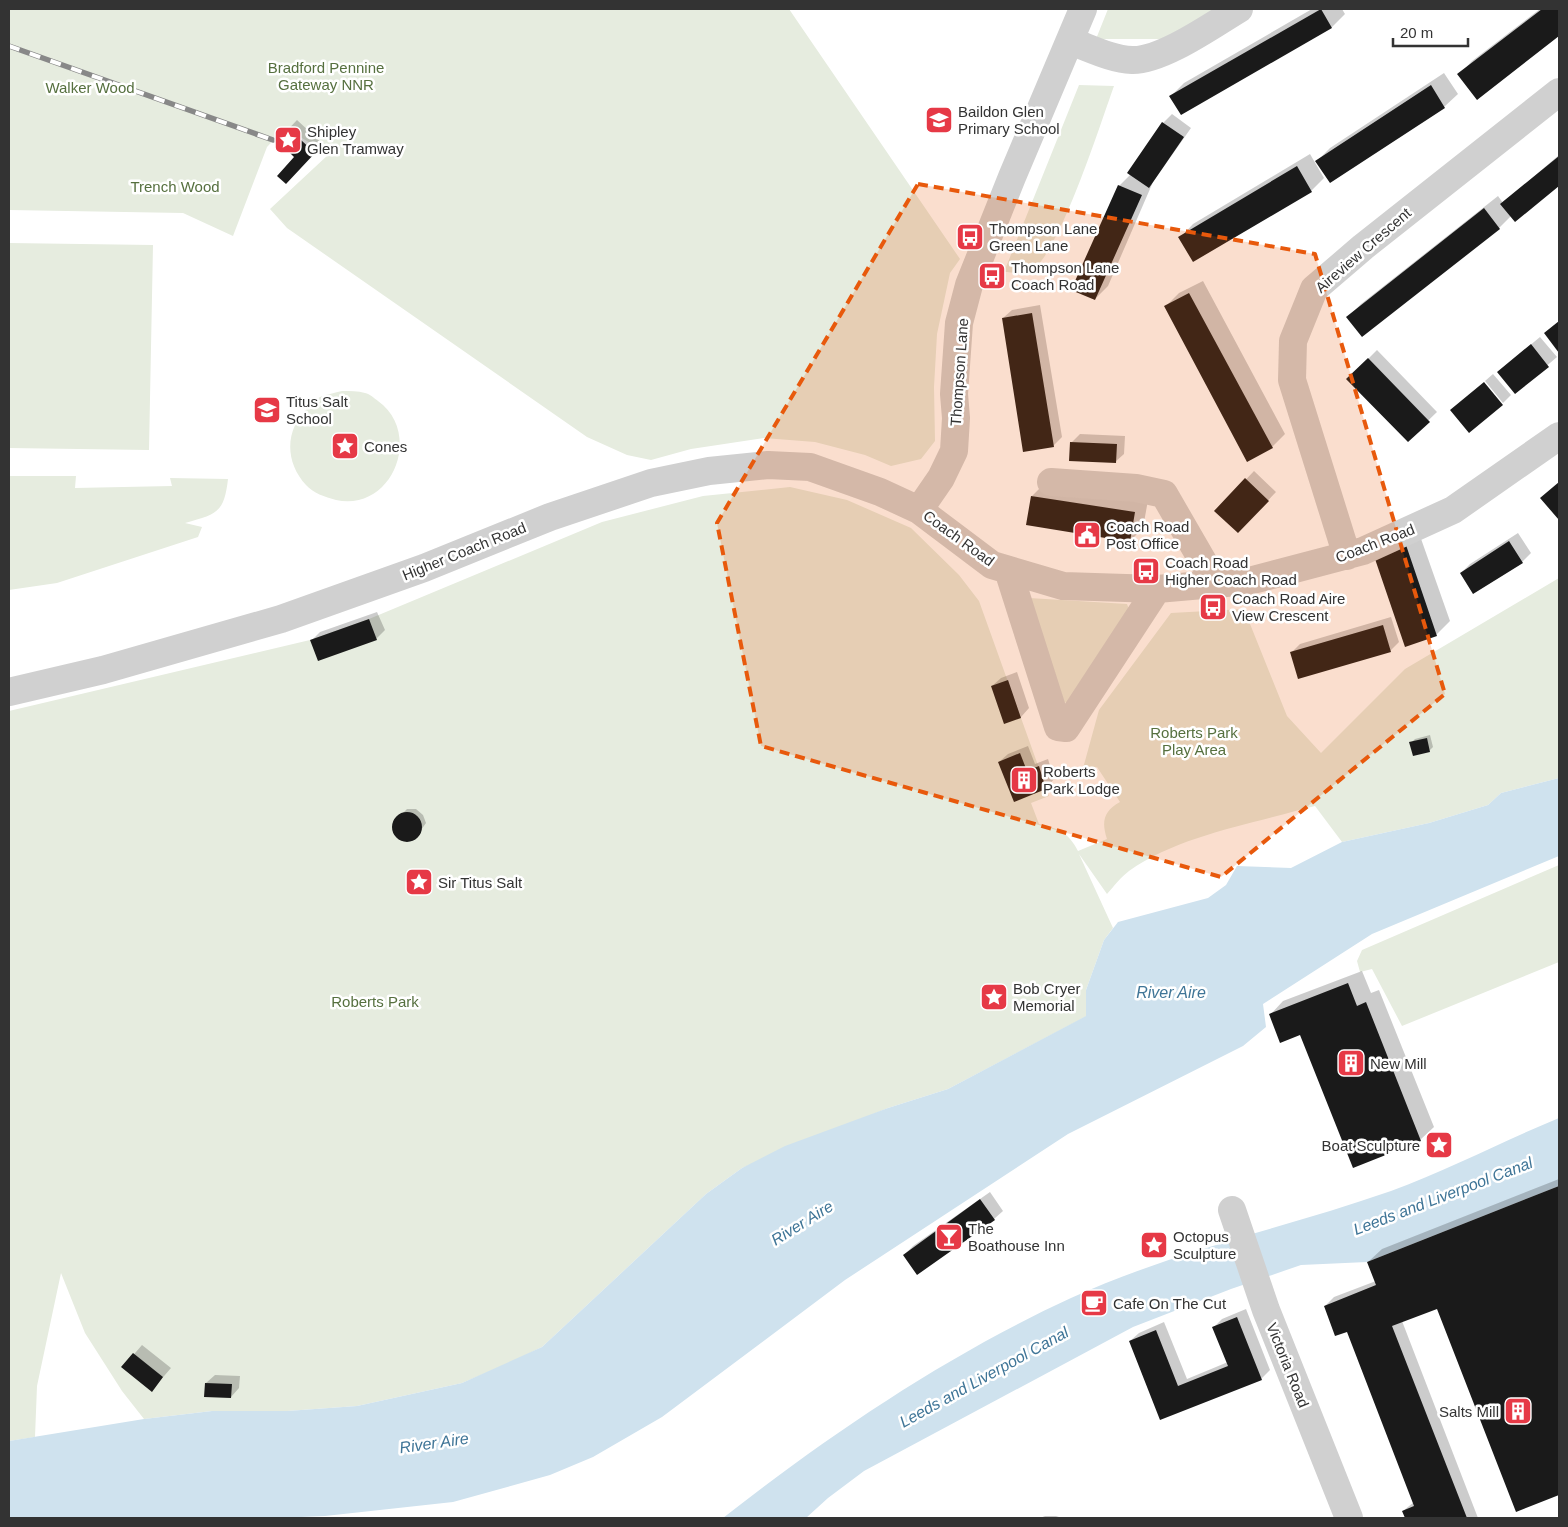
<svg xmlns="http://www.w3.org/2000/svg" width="1568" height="1527" viewBox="0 0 1568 1527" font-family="Arial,sans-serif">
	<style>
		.green { fill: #e6ecdf }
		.water { fill: #cfe2ee }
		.shadow { fill: #0003 }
		.building { fill: #1a1a1a }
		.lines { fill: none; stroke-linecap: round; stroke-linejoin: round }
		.minor { stroke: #d0d0d0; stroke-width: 28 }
		.rail-casing { stroke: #888; stroke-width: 5.5 }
		.rail { stroke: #fff; stroke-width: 4; stroke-dasharray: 11; stroke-linecap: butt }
		.marked { fill: #e8590c; fill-opacity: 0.2; stroke: #e8590c; stroke-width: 4; stroke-dasharray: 10 6; stroke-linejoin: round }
		.labels { text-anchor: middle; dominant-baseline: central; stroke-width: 5; stroke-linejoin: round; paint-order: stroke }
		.park-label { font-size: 15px; fill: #56703f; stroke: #fff }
		.poi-label { font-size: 15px; fill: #333; stroke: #fff; text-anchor: start }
		.street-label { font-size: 15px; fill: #333; stroke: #fff }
		.water-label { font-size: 16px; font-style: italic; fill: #3f7597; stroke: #fff }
	</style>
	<rect width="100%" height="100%" fill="#fff"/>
	<path class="green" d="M9 9H789L960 259 950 273 937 334 934 387 935 441 921 459 891 466 865 455 815 442 764 438 691 449 651 460 627 455 587 437 287 228 270 209 329 154 285 128 267 147 233 236 183 213 9 210Z
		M1108 9H1219L1170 39H1096Z
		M1079 85 1114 86C1101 122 1059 255 1031 271 1025 275 1012 272 1004 272Z
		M9 243 153 245 149 450 9 448Z
		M342 391C350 391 358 391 365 393 370 394 374 398 378 401 423 433 393 512 336 500 325 497 313 493 306 485 284 461 285 428 309 407 312 404 316 399 320 397 327 394 335 393 342 391Z
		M9 476H76L75 488 172 486 170 478 228 479C224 514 216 514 185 523L202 527 198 537 57 583 9 590Z
		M790 487 847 500 911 528 959 575 979 601 1049 796 1031 803 1039 824C1058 828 1069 833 1078 851L1107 839C1101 821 1104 811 1120 802L1097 767 1082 772 1099 710 1171 613 1244 609 1287 716 1321 753 1405 669 1559 578V778L1501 793 1488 805 1429 823 1342 842 1315 806 1299 810C1243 826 1177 837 1129 871 1121 877 1114 886 1107 894L1079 854 1113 928 1104 940 1086 990 1087 1016 948 1089 888 1108 742 1168 706 1194 542 1347 507 1364 462 1383 357 1406 287 1411H212L144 1419 122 1391 85 1333 61 1273 37 1386 35 1437 9 1441V711L310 640 369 619 602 522 703 496Z
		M1029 598 1127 604 1131 615 1075 706 1061 701Z
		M1559 865V962L1402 1026 1372 969 1360 972 1357 961 1362 950Z"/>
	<path class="water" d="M1559 778V856L1372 934 1263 1004 1266 1027 1243 1046 1068 1134 845 1280 662 1417 593 1457 550 1475 453 1502 325 1516 277 1518H9V1441L144 1419 212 1411H287L357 1406 462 1383 542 1347 706 1194 742 1168 785 1146 888 1108 948 1089 1086 1016V990L1104 940 1118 922 1208 898 1226 885 1237 866 1291 868 1342 842 1429 823 1488 805 1501 793Z
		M1559 1118V1186L1367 1262 1301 1265 1231 1289 1133 1327 864 1471 828 1498 806 1518H723C830 1434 947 1355 1071 1298 1174 1251 1285 1228 1391 1191 1448 1170 1503 1141 1559 1118Z"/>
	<path class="shadow" d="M1312 9H1342L1345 14 1332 27 1181 113 1171 96 1184 83Z
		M1540 9H1559V35L1477 98 1459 75 1472 61Z
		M1444 73 1458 94 1444 107 1317 161 1330 148Z
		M1172 114 1191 128 1153 182 1108 286 1095 299 1073 289 1119 186 1131 174 1163 123Z
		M297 120 323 144 294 174 296 157 278 140Z
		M1310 154 1324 178 1311 191 1180 238 1193 224Z
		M1559 155V185L1515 221 1511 216 1499 228 1362 335 1348 317 1361 304 1498 196 1503 203Z
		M1203 281 1285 434 1272 447 1166 306 1179 293Z
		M1040 305 1062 437 1053 446 1003 318 1012 310Z
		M1540 337 1557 357 1515 393 1498 372Z
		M1377 350 1437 412 1408 440 1348 379Z
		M1493 374 1511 395 1503 403 1485 381Z
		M1080 434 1125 436 1124 454 1115 462 1071 443Z
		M1254 471 1276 492 1238 532 1216 511Z
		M1045 483 1148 500 1143 528 1130 541 1032 496Z
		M1419 533 1450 621 1437 634 1406 645 1376 556Z
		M1518 533 1531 553 1522 562 1461 573 1470 564Z
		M377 612 385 630 376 639 312 640 320 632Z
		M1391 617 1399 642 1390 651 1292 652 1300 644Z
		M1017 672 1029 708 1021 717 1004 722 992 686 1001 678Z
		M1430 735 1433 747 1429 751 1411 743 1415 739Z
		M1028 746 1035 764 1048 759 1054 779 1046 788 999 762 1008 754Z
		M407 809H416L423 815 426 823 414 840 404 841 394 833 393 823Z
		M1362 971 1371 993 1379 990 1434 1127 1420 1140 1301 1033 1270 1015 1283 1001Z
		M1559 1179V1494L1516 1510 1438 1308 1402 1321 1478 1518H1406L1403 1511 1414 1502 1348 1330 1325 1306 1334 1297 1376 1281 1368 1262 1382 1249Z
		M990 1192 1003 1211 994 1219 917 1274 904 1255 913 1246Z
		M1246 1309 1270 1370 1261 1379 1161 1418 1130 1341 1139 1333 1164 1322 1187 1379 1228 1362 1214 1327 1222 1319Z
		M142 1345 171 1368 152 1390 123 1367Z
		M215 1375 240 1376 239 1388 231 1397 206 1383Z
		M1045 1516H1056L1062 1518H1040Z"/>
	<path class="building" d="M1321 9 1332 28 1181 115 1169 96Z
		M1542 9H1559V36L1477 100 1457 74Z
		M1431 85 1445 108 1330 183 1315 161Z
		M1162 122 1184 137 1149 188 1127 173Z
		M288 128 315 153 286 184 277 176 294 157 277 140Z
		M1559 156V186L1515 222 1500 204Z
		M1297 166 1312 192 1193 262 1178 237Z
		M1118 185 1142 195 1095 300 1071 290Z
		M1484 208 1500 229 1362 337 1346 317Z
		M1189 293 1273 448 1247 462 1164 306Z
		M1032 313 1054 447 1023 452 1002 318Z
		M1559 321V353L1544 333Z
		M1531 344 1549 367 1515 394 1497 372Z
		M1368 358 1430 422 1408 442 1346 379Z
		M1484 382 1503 405 1469 433 1450 410Z
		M1070 442 1117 444 1116 463 1069 461Z
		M1245 478 1269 501 1238 533 1214 511Z
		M1559 482V520L1540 498Z
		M1031 496 1135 512 1130 542 1026 525Z
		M1509 541 1523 563 1473 594 1460 573Z
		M1406 545 1437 636 1405 647 1374 556Z
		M369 619 377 640 318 661 310 640Z
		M1383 625 1391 652 1298 679 1290 652Z
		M1008 680 1021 718 1004 724 991 686Z
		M1427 738 1430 752 1413 756 1409 742Z
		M1020 753 1027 771 1039 766 1046 789 1014 802 998 762Z
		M392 827a15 15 0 1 1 30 0a15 15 0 1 1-30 0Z
		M1348 983 1357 1006 1366 1002 1421 1141 1353 1168 1300 1035 1280 1043 1269 1014Z
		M1559 1186V1495L1516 1512 1437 1309 1392 1326 1467 1518H1405L1402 1511 1414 1506 1347 1332 1335 1336 1324 1306 1376 1285 1367 1262Z
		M980 1199 995 1220 917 1275 903 1255Z
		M1237 1317 1262 1380 1160 1420 1129 1341 1156 1330 1178 1386 1228 1366 1212 1327Z
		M133 1353 163 1377 152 1392 121 1367Z
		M205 1383 232 1384 231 1398 204 1397Z"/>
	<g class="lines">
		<path class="minor" d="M1070 41C1090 48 1111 59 1132 60 1162 61 1214 24 1239 9
			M1051 482 1136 488 1164 494 1216 584
			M919 510 941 478 954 451 956 418 954 394 959 323 969 285 1012 177 1083 9
			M1347 556 1292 380 1293 341 1314 289 1363 247 1559 92
			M1008 570 1058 727 1066 728 1157 589
			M9 692 103 670 281 619 424 568 550 517 651 483 709 471 768 465 810 467 880 492 919 510 992 565 1063 586 1157 589 1249 581 1363 551 1453 510 1559 436
			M1232 1210 1266 1310 1349 1518"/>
		<g class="rail-casing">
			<path id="rail" d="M9 46 273 140"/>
		</g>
		<use href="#rail" class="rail"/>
	</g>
	<path class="marked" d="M918 184 1315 254 1445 694 1221 877 761 746 717 523Z"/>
	<defs>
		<g id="school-square" transform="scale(1.4375)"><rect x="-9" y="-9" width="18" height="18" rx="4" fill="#e63946" stroke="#fff"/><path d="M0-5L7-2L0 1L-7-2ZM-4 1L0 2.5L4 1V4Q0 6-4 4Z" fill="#fff"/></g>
		<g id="sight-square" transform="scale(1.4375)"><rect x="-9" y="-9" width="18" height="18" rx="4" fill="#e63946" stroke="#fff"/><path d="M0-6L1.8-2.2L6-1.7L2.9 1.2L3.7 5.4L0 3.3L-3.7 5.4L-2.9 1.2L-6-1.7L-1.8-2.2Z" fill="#fff"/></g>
		<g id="bus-square" transform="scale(1.4375)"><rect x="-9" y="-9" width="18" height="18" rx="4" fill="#e63946" stroke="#fff"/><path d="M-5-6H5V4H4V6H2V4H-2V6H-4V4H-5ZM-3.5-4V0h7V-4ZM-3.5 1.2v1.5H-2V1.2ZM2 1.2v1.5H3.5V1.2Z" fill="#fff"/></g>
		<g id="civic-square" transform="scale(1.4375)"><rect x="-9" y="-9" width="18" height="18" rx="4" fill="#e63946" stroke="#fff"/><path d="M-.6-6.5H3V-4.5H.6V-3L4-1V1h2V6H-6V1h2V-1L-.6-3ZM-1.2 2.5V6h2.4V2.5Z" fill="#fff"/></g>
		<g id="building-square" transform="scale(1.4375)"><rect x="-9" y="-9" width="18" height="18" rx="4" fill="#e63946" stroke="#fff"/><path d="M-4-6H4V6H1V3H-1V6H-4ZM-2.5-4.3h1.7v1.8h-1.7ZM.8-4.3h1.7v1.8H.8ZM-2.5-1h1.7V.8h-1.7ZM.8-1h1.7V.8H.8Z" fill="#fff"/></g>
		<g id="bar-square" transform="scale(1.4375)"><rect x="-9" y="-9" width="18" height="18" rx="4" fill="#e63946" stroke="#fff"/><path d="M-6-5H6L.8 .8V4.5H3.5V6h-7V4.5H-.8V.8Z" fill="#fff"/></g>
		<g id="cafe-square" transform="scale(1.4375)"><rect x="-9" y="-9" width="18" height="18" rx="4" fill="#e63946" stroke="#fff"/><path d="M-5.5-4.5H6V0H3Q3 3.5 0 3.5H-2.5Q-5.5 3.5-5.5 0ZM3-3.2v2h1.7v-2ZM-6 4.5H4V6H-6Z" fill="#fff"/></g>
	</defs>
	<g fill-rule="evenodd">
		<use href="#school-square" x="939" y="120"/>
		<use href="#sight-square" x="288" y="140"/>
		<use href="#bus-square" x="970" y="237"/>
		<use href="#bus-square" x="992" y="276"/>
		<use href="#school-square" x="267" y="410"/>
		<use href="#sight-square" x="345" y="446"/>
		<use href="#civic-square" x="1087" y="535"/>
		<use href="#bus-square" x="1146" y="571"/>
		<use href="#bus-square" x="1213" y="607"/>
		<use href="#building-square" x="1024" y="780"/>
		<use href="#sight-square" x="419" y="882"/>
		<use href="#sight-square" x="994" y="997"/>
		<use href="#building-square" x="1351" y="1063"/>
		<use href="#sight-square" x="1439" y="1145"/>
		<use href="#bar-square" x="949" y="1237"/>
		<use href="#sight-square" x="1154" y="1245"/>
		<use href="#cafe-square" x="1094" y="1303"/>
		<use href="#building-square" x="1518" y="1411"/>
	</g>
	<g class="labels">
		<g class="park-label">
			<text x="326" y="67">Bradford Pennine<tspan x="326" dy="17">Gateway NNR</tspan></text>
			<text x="90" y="87">Walker Wood</text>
			<text x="175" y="186">Trench Wood</text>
			<text x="1194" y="732">Roberts Park<tspan x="1194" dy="17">Play Area</tspan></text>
			<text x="375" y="1001">Roberts Park</text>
		</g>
		<g class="poi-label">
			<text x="958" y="111">Baildon Glen<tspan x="958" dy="17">Primary School</tspan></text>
			<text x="307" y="131">Shipley<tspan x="307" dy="17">Glen Tramway</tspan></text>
			<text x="989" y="228">Thompson Lane<tspan x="989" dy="17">Green Lane</tspan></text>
			<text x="1011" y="267">Thompson Lane<tspan x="1011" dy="17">Coach Road</tspan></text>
			<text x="286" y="401">Titus Salt<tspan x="286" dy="17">School</tspan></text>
			<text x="364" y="446">Cones</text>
			<text x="1106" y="526">Coach Road<tspan x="1106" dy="17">Post Office</tspan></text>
			<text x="1165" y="562">Coach Road<tspan x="1165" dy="17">Higher Coach Road</tspan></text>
			<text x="1232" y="598">Coach Road Aire<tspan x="1232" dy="17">View Crescent</tspan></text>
			<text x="1043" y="771">Roberts<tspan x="1043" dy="17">Park Lodge</tspan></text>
			<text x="438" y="882">Sir Titus Salt</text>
			<text x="1013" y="988">Bob Cryer<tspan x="1013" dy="17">Memorial</tspan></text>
			<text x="1370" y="1063">New Mill</text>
			<text x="1420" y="1145" text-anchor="end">Boat Sculpture</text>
			<text x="968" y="1228">The<tspan x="968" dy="17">Boathouse Inn</tspan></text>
			<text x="1173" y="1236">Octopus<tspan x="1173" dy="17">Sculpture</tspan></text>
			<text x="1113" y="1303">Cafe On The Cut</text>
			<text x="1499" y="1411" text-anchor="end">Salts Mill</text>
		</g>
		<g class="street-label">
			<text transform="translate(1363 250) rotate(-41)">Aireview Crescent</text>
			<text transform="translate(959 372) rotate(-86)">Thompson Lane</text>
			<text transform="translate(959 538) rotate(36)">Coach Road</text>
			<text transform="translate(1375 543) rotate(-21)">Coach Road</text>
			<text transform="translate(464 551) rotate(-22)">Higher Coach Road</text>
			<text transform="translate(1288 1365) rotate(68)">Victoria Road</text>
		</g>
		<g class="water-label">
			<text x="1171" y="992">River Aire</text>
			<text transform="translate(1443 1196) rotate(-21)">Leeds and Liverpool Canal</text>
			<text transform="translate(802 1223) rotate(-32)">River Aire</text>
			<text transform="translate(984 1377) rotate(-29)">Leeds and Liverpool Canal</text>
			<text transform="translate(434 1443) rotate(-8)">River Aire</text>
		</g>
	</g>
	<rect width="1568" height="1527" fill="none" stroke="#333333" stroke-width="20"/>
	<path d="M1393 38v8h75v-8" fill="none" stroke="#333333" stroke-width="2.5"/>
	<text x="1400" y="38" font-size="15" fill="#333333" stroke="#ffffff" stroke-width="4" paint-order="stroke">20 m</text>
</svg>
